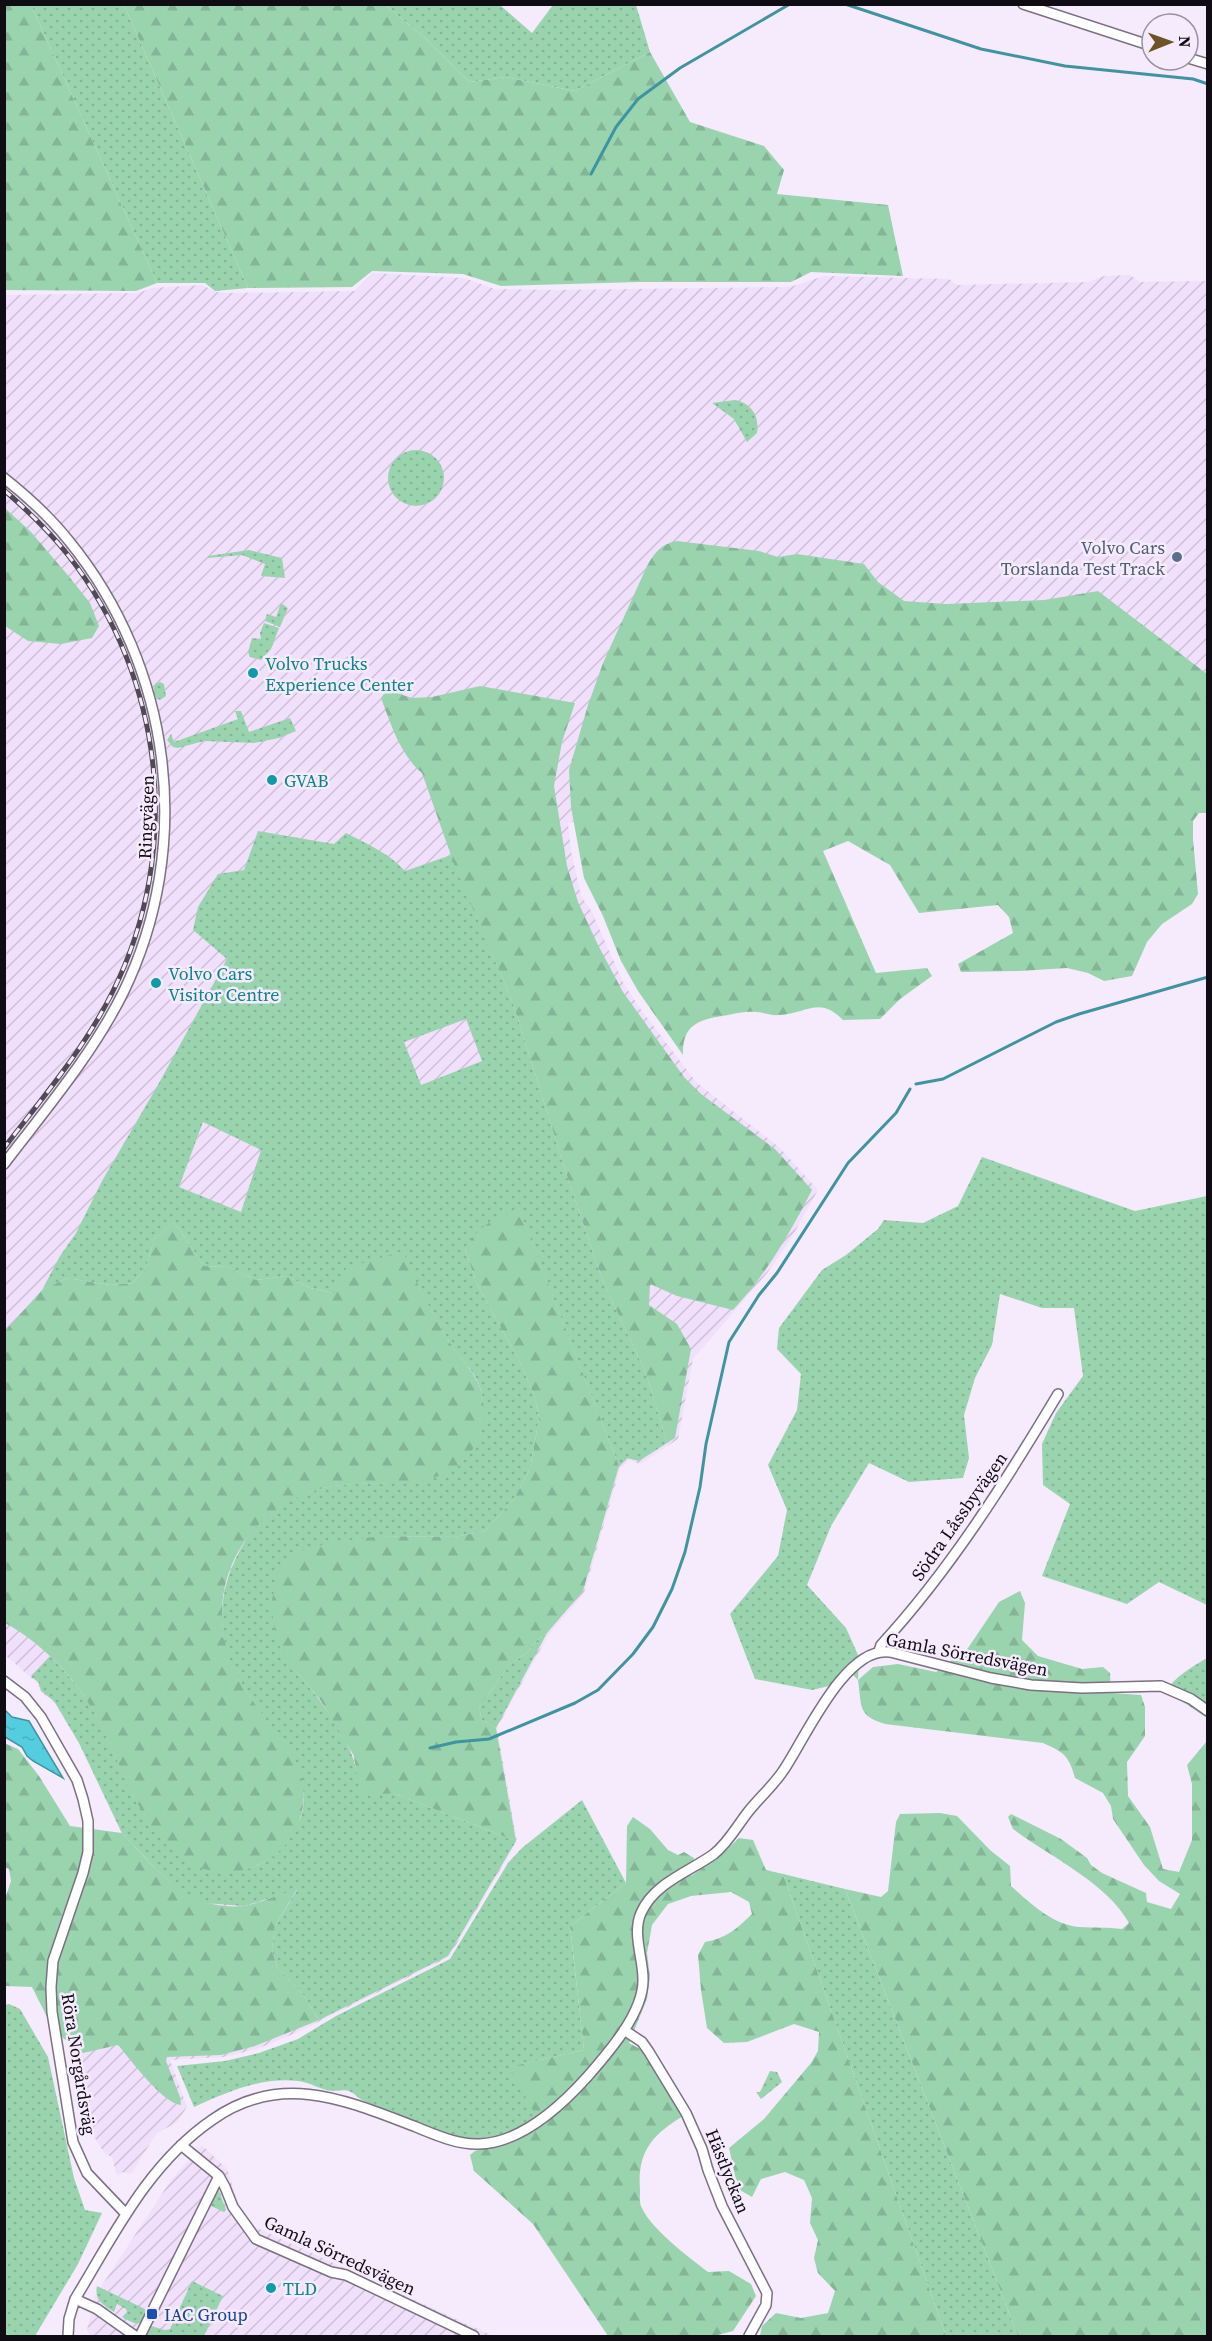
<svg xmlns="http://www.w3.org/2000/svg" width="1212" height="2341" viewBox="0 0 1212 2341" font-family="'Source Serif 4',serif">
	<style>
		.industrial { fill: url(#industrial-furrows) }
		.grass { fill: url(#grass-dots); fill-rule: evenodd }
		.forest { fill: url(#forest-firs) }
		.water { fill: url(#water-ripples); stroke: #4094a1; stroke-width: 1.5 }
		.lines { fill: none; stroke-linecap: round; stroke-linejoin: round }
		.stream { stroke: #4094a1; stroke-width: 3 }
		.minor-casing { stroke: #7c7083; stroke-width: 12 }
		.minor { stroke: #fff; stroke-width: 9 }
		.rail-casing { stroke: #4f4a53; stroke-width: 5 }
		.rail { stroke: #f5ebfc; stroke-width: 3; stroke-dasharray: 9; stroke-linecap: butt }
		.service-dot { fill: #5c6f8a; stroke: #f5ebfc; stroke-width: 2 }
		.culture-dot { fill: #0f9aa8; stroke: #f5ebfc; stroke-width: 2 }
		.transit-dot { fill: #1a4fb4; stroke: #f5ebfc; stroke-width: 2 }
		.labels { text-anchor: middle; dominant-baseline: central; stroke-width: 5; stroke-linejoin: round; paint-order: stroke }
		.service-label { font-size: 18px; fill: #4e5e75; stroke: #f5ebfc; text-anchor: end }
		.culture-label { font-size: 18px; fill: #0d838f; stroke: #f5ebfc; text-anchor: start }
		.street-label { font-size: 18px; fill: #100c13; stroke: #f5ebfc }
		.transit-label { font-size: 18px; fill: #164399; stroke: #f5ebfc; text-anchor: start }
	</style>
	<defs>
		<pattern id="industrial-furrows" width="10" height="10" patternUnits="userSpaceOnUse" patternTransform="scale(1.5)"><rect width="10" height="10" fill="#f1e0fc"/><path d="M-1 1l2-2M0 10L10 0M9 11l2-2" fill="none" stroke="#cebfd7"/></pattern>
		<pattern id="grass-dots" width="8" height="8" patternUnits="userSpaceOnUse" patternTransform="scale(1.5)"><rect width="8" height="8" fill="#99d4af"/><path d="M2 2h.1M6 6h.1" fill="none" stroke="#83b596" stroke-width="1.8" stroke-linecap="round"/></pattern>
		<pattern id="forest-firs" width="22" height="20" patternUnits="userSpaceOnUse" patternTransform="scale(1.5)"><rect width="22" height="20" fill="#99d4af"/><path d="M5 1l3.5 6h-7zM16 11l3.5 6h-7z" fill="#83b596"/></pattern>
		<pattern id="water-ripples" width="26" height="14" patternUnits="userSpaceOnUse" patternTransform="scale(1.5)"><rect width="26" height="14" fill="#54cede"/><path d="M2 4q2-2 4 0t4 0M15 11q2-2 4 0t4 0" fill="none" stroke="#48b0be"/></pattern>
	</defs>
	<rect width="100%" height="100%" fill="#f5ebfc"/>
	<path class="industrial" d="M373 273 464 278 495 289 555 290 790 287 824 276 949 279 957 285 1088 282 1104 276 1130 275 1140 282 1207 281V675L568 823 571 851 581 896 592 912 623 982 639 1007 696 1082 780 1148 818 1190 792 1237 768 1272 693 1359 678 1439 640 1464 629 1460 620 1469 584 1593 549 1634 497 1728 517 1841 449 1957 298 2032 257 2049 224 2057 170 2060 187 2107 177 2122 156 2134 131 2174 122 2172 117 2176 112 2157 105 2154 85 2123 78 2074 82 2067 78 2043 108 1841 121 1832 79 1743 55 1703 40 1691 38 1684 5 1655 4 295 138 293 152 288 202 285 216 292 231 293 355 291Z
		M202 2145 227 2169 238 2204 255 2227 493 2336H90L87 2330 95 2296 171 2180Z"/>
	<path class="grass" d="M31 5H124L248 288 215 291 205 283H157Z
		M385 5H500L532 33 553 5H636L650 52 575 91 506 77 469 82 425 38Z
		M735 400C751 403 760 416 757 433L747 442 734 419 712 403Z
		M388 478a28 28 0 1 1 56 0a28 28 0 1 1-56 0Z
		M249 550 282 558 285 578 261 576 265 564 242 555 208 558V556Z
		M281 603 288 608 280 627 265 621 267 614 276 617Z
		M264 623 279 628 271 649 261 660 250 657 248 652 252 638 261 639 260 633Z
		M160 682 164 684 166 696 160 700C154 697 152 690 155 684Z
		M235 711H241L249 732 290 718 296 731 279 738 254 743 204 741 178 748 173 747 167 740 171 734 174 742 238 719Z
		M258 831 334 844 346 833C367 844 389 853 405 871L451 855 514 1006 568 1179 604 1284 646 1373 667 1443 639 1461 627 1458 619 1466 519 1210 465 1249 476 1282 523 1368 535 1398 539 1418 530 1469 514 1499 485 1531 454 1537 381 1536 295 1670C318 1697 351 1738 357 1773L393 1793 516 1841 448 1956 319 2020 304 1996 277 1967 272 1950 275 1926 297 1890 244 1906 205 1903 178 1890 154 1867 122 1833 79 1743 54 1701 41 1691 39 1683 31 1676 50 1656C68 1674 84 1693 96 1715 126 1771 152 1877 233 1871 253 1869 271 1862 282 1845 288 1837 297 1827 301 1817 308 1794 301 1777 290 1757 275 1728 252 1704 237 1676 213 1631 219 1582 246 1540 262 1514 290 1497 319 1489 372 1474 444 1501 476 1443 485 1427 486 1405 480 1387 474 1370 458 1356 448 1340 436 1320 425 1300 415 1280L334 1293 310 1288 287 1276 256 1280 228 1267 204 1266 174 1222 154 1239 147 1265 133 1283 110 1285 67 1278 42 1290 60 1256 76 1233 102 1181 159 1083 227 959 193 930 198 907 218 874 244 870ZM466 1019 482 1061 421 1085 404 1042ZM203 1122 261 1150 241 1212 179 1187Z
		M982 1157 1135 1211 1207 1196V1605L1159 1582 1127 1604 1042 1576 1070 1504 1043 1485 1042 1444 1056 1413 1083 1376 1074 1308H1042L1000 1294 992 1345 975 1378 964 1415 969 1458 963 1478 909 1482 869 1463 831 1526 807 1585 846 1628 859 1657 858 1680 846 1667 829 1686 812 1690 755 1679 730 1614 778 1556 787 1510 768 1465 797 1410 801 1374 777 1349 779 1328 822 1270 846 1255 878 1229 884 1220 923 1223 958 1206Z
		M547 1633 496 1728 482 1720 479 1708 509 1665 527 1653 537 1640Z
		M1207 1658V1718L1177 1698 1164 1693C1176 1676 1190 1668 1207 1658Z
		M582 1800 626 1883 570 1926 584 2050 510 2067 537 2116C523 2126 509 2134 492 2139 463 2146 390 2113 362 2100 358 2098 355 2094 351 2092 345 2089 339 2091 333 2091 322 2091 310 2082 298 2081 260 2077 228 2092 194 2107L177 2066 225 2061 259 2053 298 2039 336 2016 450 1959 508 1863 522 1848Z
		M783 1874 845 1889 1018 2336H946Z
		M9 2004 20 2009 48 2057 74 2178 85 2210 102 2213 78 2264 35 2336H5L4 2005Z
		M770 2071 777 2072 782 2082 761 2099 756 2092H760Z
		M218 2188 226 2210 224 2212 209 2205Z
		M192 2281 223 2296 204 2336H146L151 2326 165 2330 170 2329Z
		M97 2286 145 2309 147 2311C142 2328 136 2325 122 2317L127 2312 126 2309 117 2304 114 2312C103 2305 94 2300 97 2286Z"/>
	<path class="forest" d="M5 4 31 5 157 283 136 291 5 290Z
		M124 5H385L425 38 469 82 506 77 575 91 650 52 690 122 764 146 784 170 777 194 888 205 903 276 811 272 791 282H639L501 286 463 274 372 271 352 287 248 288Z
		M5 508 31 532 71 579 90 603 99 626 92 638 61 644 28 641 5 626Z
		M677 541 759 551 778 557 797 554 864 564 878 582 904 601 946 604 1044 600 1098 591 1207 674V813H1199L1193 821V839L1198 894 1192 904 1162 924 1147 942 1132 976 1104 981 1088 973 1067 968 1020 971 961 972 958 964 1013 933 1009 917 998 905 919 913 890 865 848 841 823 851 876 973 927 968 932 976 900 999 880 1019 843 1020C819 995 806 1014 779 1015 771 1016 763 1012 756 1012 747 1011 737 1013 728 1015 701 1019 682 1023 683 1055L638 991 621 961 603 916 584 878 571 807 569 770 588 705 603 663 647 566C655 552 661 544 677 541Z
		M480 686 575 703 562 742 554 786 567 866 578 902 598 945 623 992 684 1077 701 1094 775 1149 812 1190C790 1233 766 1275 733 1310L677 1296 650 1284 649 1305 677 1324 691 1349 675 1438 667 1443 646 1373 604 1284 568 1179 514 1006 454 864 422 773C400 755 391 724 381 698L387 690 412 698 432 697Z
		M519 1209 619 1466 583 1591 547 1633 537 1640 527 1653 509 1665 479 1708 482 1720 496 1728 516 1841 393 1793 360 1796 354 1756 321 1701 295 1670 276 1641 271 1604 279 1570 297 1552 328 1543 381 1536 454 1537 485 1531 514 1499 530 1469 539 1418 535 1398 523 1368 476 1282 465 1249C480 1223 493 1221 519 1209Z
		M174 1222 204 1266 228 1267 256 1280 287 1276 310 1288 334 1293 346 1268 403 1251C415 1282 431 1311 448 1340 458 1355 471 1368 479 1385 483 1395 485 1409 484 1420 482 1432 477 1444 470 1453 434 1499 369 1475 320 1489 238 1511 198 1599 237 1675 251 1703 276 1730 294 1757 303 1777 307 1797 300 1819 286 1863 233 1885 192 1864 142 1839 121 1762 96 1716 76 1678 43 1644 5 1623V1331L42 1290 67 1278 110 1285 133 1283 147 1265 154 1239Z
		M1020 1591 1025 1603 1022 1640 1038 1656 1082 1669 1103 1667 1110 1673 1111 1693 1141 1695 1145 1707V1736L1127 1762 1128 1796 1150 1827 1163 1869 1179 1872 1192 1840V1784L1187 1765 1207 1741V2336H1018L845 1889 881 1897 888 1891 896 1822 900 1814 940 1813 957 1816 990 1850 1010 1866 1011 1886C1030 1903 1053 1925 1079 1927 1094 1928 1108 1927 1122 1929L1129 1923C1107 1883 1049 1856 1013 1829L1008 1817 1011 1814 1061 1839 1087 1858 1091 1865 1102 1873 1146 1893 1147 1902 1171 1909 1180 1894 1159 1881 1144 1865 1113 1819 1111 1806 1103 1793 1075 1778C1069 1756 1064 1752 1043 1743L885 1724C857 1715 862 1707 858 1680L873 1667 898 1664 936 1672 968 1648 999 1602Z
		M4 1743 18 1749 39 1776 70 1826 122 1833C156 1869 188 1912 244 1906 261 1903 280 1894 297 1889L275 1926 272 1950 277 1967 304 1996 319 2020 255 2046 221 2055 167 2057 166 2061 180 2097 181 2105C162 2103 131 2060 118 2045L83 2053 54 2031 32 1987 5 1986V1899L11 1881 9 1869 4 1867Z
		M633 1817 650 1829 668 1850 678 1855 684 1852 694 1858 691 1876 721 1855 739 1838 753 1840 766 1870 783 1874 946 2336H760L762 2326 776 2313 801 2318 828 2313 835 2291 818 2273 814 2258 818 2240 810 2223 812 2198 804 2180 785 2172 761 2179 752 2197 738 2189 729 2148 764 2119 811 2063 818 2051 819 2032 794 2024 747 2042 724 2043 707 2028 701 1990 698 1955 705 1942C725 1939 738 1928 752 1914L749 1902 731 1892 691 1896 668 1904 652 1925 647 1953 650 1977 647 1999 629 2043 644 2051 683 2116C652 2135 637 2152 640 2190 640 2196 639 2204 642 2208 651 2229 690 2258 708 2272L729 2271 751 2284 756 2296 733 2331 714 2336H608L533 2224 474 2171 470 2155 475 2151 510 2141 538 2126 536 2116 509 2067 584 2050 570 1926 626 1883 627 1826Z"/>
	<path class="water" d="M4 1709 12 1717 29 1721 63 1778 33 1761 27 1756 22 1747 5 1737Z"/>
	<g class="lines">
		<path class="stream" d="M845 4 981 49 1065 66 1193 79 1208 84
			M591 174 616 127 638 99 680 68 790 4
			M916 1084 943 1079 1056 1022 1079 1014 1208 977
			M430 1748 456 1742 489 1739 575 1703 598 1690 633 1654 653 1627 672 1589 685 1552 700 1487 706 1444 729 1342 759 1295 777 1273 848 1163 896 1113 910 1089"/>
		<g class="minor-casing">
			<path id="minor" d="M1023 4 1152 46
				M1188 58 1208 64
				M4 478C28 497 50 517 69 541 172 667 195 846 123 993 92 1055 46 1109 4 1164
				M879 1651 881 1645C950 1570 1006 1481 1058 1394
				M4 1681 25 1697 41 1717 77 1780 83 1799 88 1821V1852L83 1873 53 1961 51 1987 52 2012 73 2142 87 2173 126 2214
				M624 2030 642 2042 649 2052 686 2113 702 2149 708 2170 722 2206 767 2293 766 2305 749 2336
				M219 2176 225 2187 233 2207 256 2239 331 2272 346 2275 474 2336
				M75 2299 97 2309 135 2336
				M68 2336 69 2319 75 2299C114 2235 148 2164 212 2120 281 2071 346 2100 416 2127 436 2135 458 2145 479 2144 521 2143 562 2105 588 2076 609 2052 644 2012 643 1979 643 1958 632 1933 641 1913 654 1883 689 1872 714 1854 728 1843 737 1826 748 1812 759 1798 773 1786 783 1771 804 1741 845 1645 890 1652L991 1678 1031 1685 1082 1688 1161 1686 1191 1699 1208 1711
				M140 2336 219 2176 181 2145"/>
		</g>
		<use href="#minor" class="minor"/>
		<g class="rail-casing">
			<path id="rail" d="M4 490C27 510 49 531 68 555 165 679 183 850 113 991 85 1048 43 1097 4 1148"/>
		</g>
		<use href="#rail" class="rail"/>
	</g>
	<circle class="service-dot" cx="1177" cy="557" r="6"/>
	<g class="culture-dot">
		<circle cx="253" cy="673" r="6"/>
		<circle cx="272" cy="780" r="6"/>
		<circle cx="156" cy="983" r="6"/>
		<circle cx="271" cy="2288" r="6"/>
	</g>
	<rect class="transit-dot" x="146" y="2308" width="12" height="12" rx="3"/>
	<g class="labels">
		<g class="service-label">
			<text x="1165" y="547">Volvo Cars<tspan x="1165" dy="21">Torslanda Test Track</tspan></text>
		</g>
		<g class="culture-label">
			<text x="265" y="663">Volvo Trucks<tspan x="265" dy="21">Experience Center</tspan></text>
			<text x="284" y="780">GVAB</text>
			<text x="168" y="973">Volvo Cars<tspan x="168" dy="21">Visitor Centre</tspan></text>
			<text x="283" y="2288">TLD</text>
		</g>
		<g class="street-label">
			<text transform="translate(146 817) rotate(-88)">Ringvägen</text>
			<text transform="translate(959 1516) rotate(-55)">Södra Låssbyvägen</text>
			<text transform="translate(967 1654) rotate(11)">Gamla Sörredsvägen</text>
			<text transform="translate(79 2064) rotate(81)">Röra Norgårdsväg</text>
			<text transform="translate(728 2171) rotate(68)">Hästlyckan</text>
			<text transform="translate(340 2255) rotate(25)">Gamla Sörredsvägen</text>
		</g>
		<g class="transit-label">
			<text x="164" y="2314">IAC Group</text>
		</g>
	</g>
	<rect width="1212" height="2341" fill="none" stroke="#100c13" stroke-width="12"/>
	<g transform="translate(1170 42) rotate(89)"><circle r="28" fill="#f5ebfc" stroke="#99929f" stroke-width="1.5"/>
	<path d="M0-4.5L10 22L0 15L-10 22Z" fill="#6c5424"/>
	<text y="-9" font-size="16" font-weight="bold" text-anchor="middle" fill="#100c13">N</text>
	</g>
</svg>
